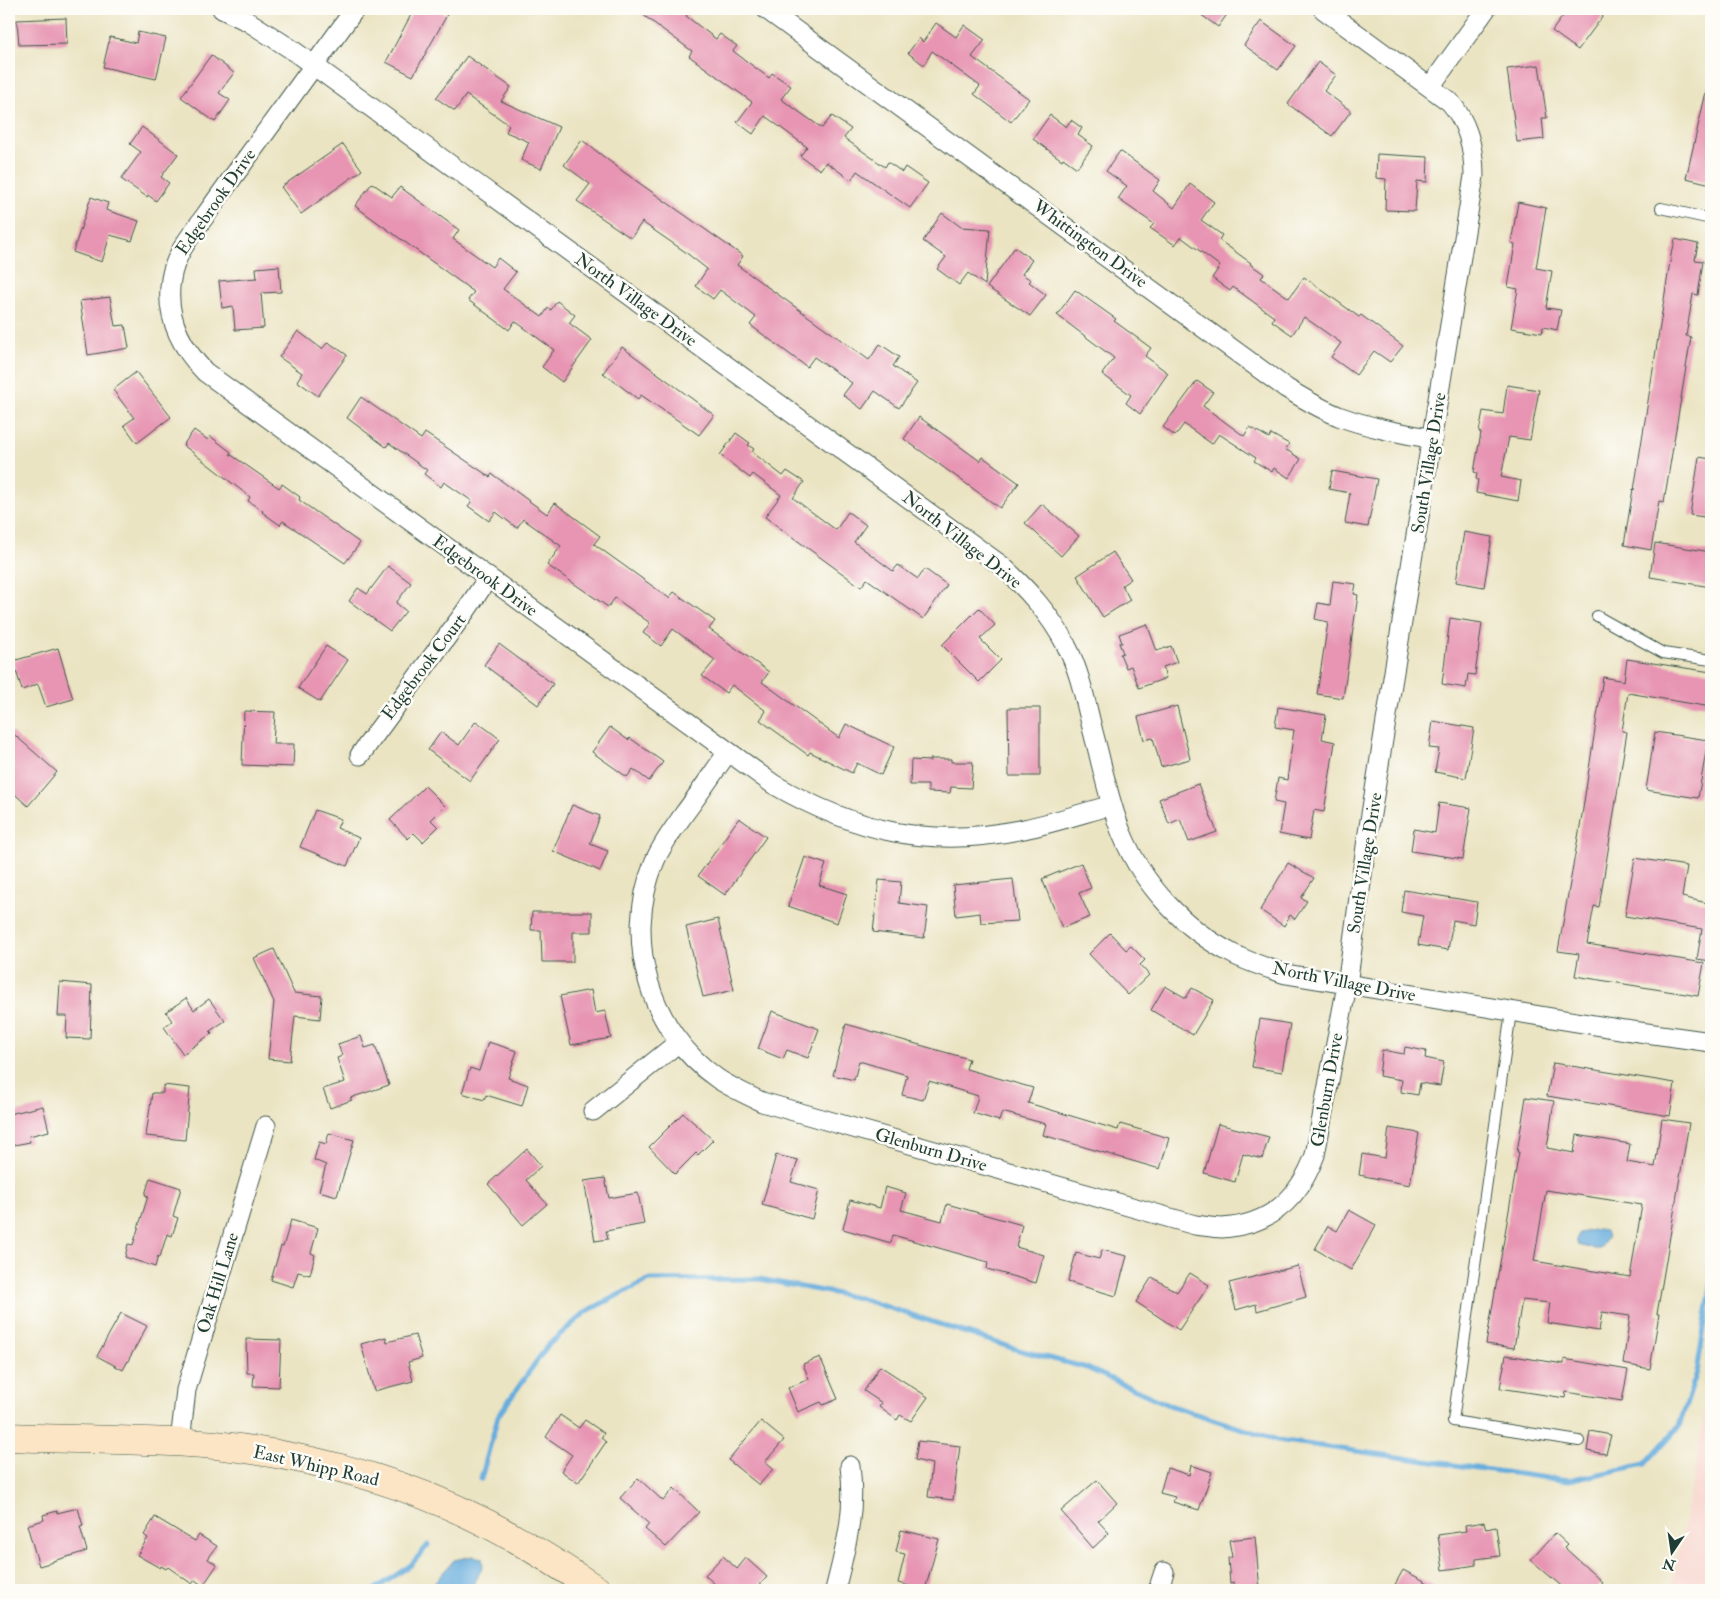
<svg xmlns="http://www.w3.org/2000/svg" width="1720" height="1599" viewBox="0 0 1720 1599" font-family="'IM FELL Double Pica',serif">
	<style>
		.built { fill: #f7d1c9 }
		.water { fill: #67addd; stroke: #437588 }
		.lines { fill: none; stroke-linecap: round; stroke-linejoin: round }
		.stream { stroke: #67addd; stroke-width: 5 }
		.building { fill: #e795b2; fill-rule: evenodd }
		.lane-casing { stroke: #3e5649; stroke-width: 12 }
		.street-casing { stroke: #3e5649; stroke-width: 21 }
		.secondary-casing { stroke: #3e5649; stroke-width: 29 }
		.lane { stroke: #fff; stroke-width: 10 }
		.street { stroke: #fff; stroke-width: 19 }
		.secondary { stroke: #fce5c4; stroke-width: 28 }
		.labels { text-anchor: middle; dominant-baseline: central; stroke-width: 5; stroke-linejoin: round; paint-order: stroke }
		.street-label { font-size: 18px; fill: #1f3d34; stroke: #fdfcf7 }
	</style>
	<rect width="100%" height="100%" fill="#fdfcf7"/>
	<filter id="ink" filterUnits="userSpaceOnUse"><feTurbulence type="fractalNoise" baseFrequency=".02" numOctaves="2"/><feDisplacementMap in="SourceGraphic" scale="10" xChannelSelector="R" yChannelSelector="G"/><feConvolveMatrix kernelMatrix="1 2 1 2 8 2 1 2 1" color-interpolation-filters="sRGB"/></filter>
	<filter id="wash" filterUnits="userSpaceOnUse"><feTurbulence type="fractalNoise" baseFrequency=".0096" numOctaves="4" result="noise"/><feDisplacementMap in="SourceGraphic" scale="20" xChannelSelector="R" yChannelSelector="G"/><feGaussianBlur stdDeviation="1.12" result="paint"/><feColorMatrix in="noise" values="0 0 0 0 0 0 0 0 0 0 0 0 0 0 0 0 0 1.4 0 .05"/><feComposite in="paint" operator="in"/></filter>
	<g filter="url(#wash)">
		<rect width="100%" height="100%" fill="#ebe4c3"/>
		<path class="built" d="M1711 1377V1590H1671L1686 1517Z"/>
		<path class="water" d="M1598 1229 1605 1230 1608 1236 1600 1249H1595L1578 1245 1576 1240 1579 1233Z
			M473 1556 482 1558 483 1566 471 1590H425L435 1582 454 1560Z"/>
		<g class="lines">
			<path class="stream" d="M481 1479 498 1416 548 1345 587 1311 648 1280 760 1279 859 1298 1019 1350 1087 1368 1169 1405 1277 1440 1568 1481 1645 1464 1679 1426 1697 1372 1711 1286
				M374 1590 411 1565 428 1545"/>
		</g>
		<g id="blocks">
			<path class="building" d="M414 9H436L447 15 413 76 386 62Z
				M635 9H691L686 16 716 39 720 34 737 46 733 51 769 78 772 73 791 86 781 99 822 128 832 116 851 129 844 138 885 167 888 162 902 172 905 167 928 183 910 208 857 171 851 180 826 162 820 170 800 156 807 147 765 116 753 134 737 122 752 102 689 56 692 51Z
				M1193 9H1231L1218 27Z
				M1568 9H1608L1578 50 1552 31Z
				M66 18 67 44 19 45 17 20Z
				M1261 21 1296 46 1278 70 1244 45Z
				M936 23 956 37 964 25 985 40 972 57 1029 99 1011 122 974 94 980 86 932 51 924 65 908 53 919 38 923 42Z
				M138 32 166 38 156 79 103 67 110 37 136 43Z
				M211 55 234 73 219 93 230 100 215 122 181 97Z
				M467 56 511 87 501 101 559 127 541 169 521 160 529 142 506 132 509 125 466 95 455 111 436 98Z
				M1318 62 1336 75 1324 91 1351 111 1332 136 1288 104Z
				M1539 65 1547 118H1542L1544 139 1517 142 1507 69Z
				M1706 92H1711V184L1686 178Z
				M1050 115 1066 127 1071 120 1082 128 1078 135 1093 146 1077 168 1063 158 1062 160 1033 139Z
				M142 127 178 154 161 177 169 183 156 201 148 195 147 197 121 179 141 152 130 144Z
				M582 140 625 173 743 256 737 265 869 360 880 344 899 357 893 366 917 383 899 408 875 391 862 409 843 395 852 383 814 357 807 367 750 325 756 317 720 290 713 299 696 286 707 269 684 251 642 222 631 238 577 201 590 184 564 165Z
				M343 144 362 170 301 214 281 187Z
				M1120 151 1160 180 1153 191 1174 208 1190 184 1214 202 1201 220 1222 235 1219 240 1251 263 1250 264 1264 274 1261 278 1289 298 1304 277 1359 317 1361 315 1403 346 1390 362 1374 351 1356 375 1331 357 1341 343 1304 317 1292 335 1272 321 1274 317 1233 287 1230 291 1212 278 1220 266 1181 237 1175 245 1150 228 1154 224 1118 199 1127 186 1106 171Z
				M1377 154 1428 157 1427 182 1417 181 1415 211 1385 210 1386 179 1376 178Z
				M372 183 392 197 400 187 459 230 453 239 492 267 498 258 516 272 503 289 542 317 548 308 551 310 557 301 575 315 569 323 592 340 562 382 542 367 554 350 515 321 509 330 468 300 474 292 355 206Z
				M91 197 108 203 106 210 139 221 132 241 110 235 102 262 73 252Z
				M1518 202 1546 208 1536 268 1552 271 1546 308 1561 310 1557 330 1543 327 1542 333 1511 328 1518 289 1508 287 1515 244 1511 243Z
				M942 213 961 227 990 229 985 285 968 273 959 285 937 269 946 257 923 241Z
				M1675 239 1698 244 1695 260 1703 261 1698 295 1693 294 1686 336 1691 337 1664 502 1659 501 1651 550 1624 545 1633 489 1634 490 1672 249 1673 250Z
				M1015 247 1032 260 1022 274 1031 280 1029 282 1046 295 1030 316 987 287Z
				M279 266 281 292 261 293 264 328 235 330 233 306 222 308 219 281 257 278 256 268Z
				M1075 290 1116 319 1114 321 1151 348 1145 356 1168 373 1140 414 1126 403 1131 395 1102 374 1114 358 1057 315Z
				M110 297 115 326 125 325 129 348 88 355 80 301Z
				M298 331 322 349 328 342 347 355 318 396 297 381 302 373 279 357Z
				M622 347 714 415 699 435 641 395 638 399 603 373Z
				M136 372 171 417 137 443 124 425 134 418 113 390Z
				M1197 381 1213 392 1203 406 1244 436 1250 427 1269 438 1271 434 1289 444 1285 449 1301 459 1289 478 1274 468 1272 472 1254 461 1256 458 1219 434 1212 444 1184 424 1175 436 1163 427Z
				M1507 385 1539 390 1530 440 1509 437 1501 477 1521 481 1518 501 1476 493 1478 480 1476 479 1477 473 1474 472 1481 433 1479 432 1483 411 1503 414Z
				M361 397 421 439 425 433 490 477 492 474 547 514 555 503 600 536 594 544 669 598 674 592 715 621 709 629 769 672 762 682 839 738 846 724 894 747 881 775 857 763 852 773 810 752 808 755 760 720 766 711 732 685 726 693 702 676 715 660 673 629 661 646 643 633 650 623 615 598 608 607 547 565 561 546 523 519 517 528 496 512 489 521 468 506 472 501 444 482 441 487 424 474 427 470 389 443 386 447 347 418Z
				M919 417 980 461 983 457 1019 483 1000 508 904 439Z
				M194 430 208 440 210 436 231 452 230 454 279 488 282 484 300 497 299 500 360 543 345 563 283 521 280 525 262 512 263 511 248 501 250 497 183 445Z
				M736 433 750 443 748 445 754 449 752 452 783 476 787 471 804 482 793 498 836 530 848 512 866 525 854 542 893 571 898 565 918 579 925 569 947 585 923 619 867 579 861 587 765 517 781 495 753 474 750 478 720 455Z
				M1699 457 1711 459V518L1690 515Z
				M1332 471 1377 479 1368 527 1345 523 1350 493 1329 489Z
				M1042 504 1079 536 1061 556 1025 523Z
				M1464 532 1492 537 1484 587 1456 582Z
				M1655 543 1711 552V587L1650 577Z
				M1113 552 1131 579 1122 585 1130 600 1103 617 1077 576Z
				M388 566 411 583 396 603 406 611 390 631 349 601 358 588 367 594Z
				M1333 581 1356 584 1354 594 1358 595 1343 698 1317 694 1328 622 1315 619 1318 603 1330 605Z
				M979 608 995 625 980 639 1001 660 979 682 942 645Z
				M1450 618 1482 623 1475 675 1468 674 1466 688 1442 684Z
				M1147 624 1157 651 1171 646 1177 662 1163 667 1166 678 1139 688 1131 666 1126 668 1120 654 1123 653 1119 643H1122L1119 634Z
				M499 644 553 684 538 705 484 665Z
				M326 646 348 660 320 702 298 688Z
				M58 648 73 699 46 707 38 684 22 690 13 661Z
				M1627 659 1711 672V707L1628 693 1622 731 1627 732 1599 907 1594 906 1587 944 1704 963 1698 996 1575 976 1579 954 1558 951 1582 815 1603 677 1624 681Z
				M1177 706 1190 759 1161 767 1153 738 1144 740 1138 717Z
				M1278 707 1326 715 1322 739 1335 742 1324 812 1314 810 1309 840 1279 834 1284 804 1274 802 1278 778 1287 780 1294 730 1275 727Z
				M1008 708H1040V776H1009Z
				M244 711 275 712 273 744H294L293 767 242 765Z
				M476 721 500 739 470 781 428 750 441 732 459 745Z
				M1433 721 1474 728 1466 778 1435 772 1439 749 1429 748Z
				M610 727 628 740 630 738 663 762 649 781 633 769 627 777 592 752Z
				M9 730 57 772 28 806 9 789Z
				M1655 732 1708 740 1698 798 1646 790Z
				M930 759H951V762H973L971 788 951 787 950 793 928 792V785H910L911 760 930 761Z
				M1198 784 1217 832 1189 842 1180 819 1169 824 1159 799Z
				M425 786 445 806 431 820 438 827 423 842 414 833 408 839 390 820Z
				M1439 803 1471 808 1463 859 1411 851 1414 829 1435 833Z
				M572 805 600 816 590 844 608 851 600 871 553 851Z
				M315 810 341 819 337 828 359 838 347 866 300 847Z
				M739 818 766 837 725 895 698 876Z
				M805 857 826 864 819 885 847 894 837 923 788 906Z
				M1635 858 1687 866 1682 897 1711 904V961L1697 959 1702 929 1625 916Z
				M1081 863 1091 888 1079 893 1090 917 1062 928 1042 879Z
				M1288 863 1314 878 1301 898 1307 901 1295 919 1290 915 1284 926 1260 910Z
				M1013 879 1018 921 981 923 980 913 956 916 953 885Z
				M879 880 901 882 899 903 928 907 924 938 873 932Z
				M1404 890 1477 902 1474 924 1453 920 1448 950 1418 945 1423 916 1401 912Z
				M532 912H592V932H573V962H542L541 930H531Z
				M718 919 734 990 703 997 686 927Z
				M1110 933 1126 950 1131 946 1145 960 1140 965 1149 975 1128 995 1089 954Z
				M274 949 294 993 322 996 320 1019 295 1016 290 1061 268 1059 274 1002 254 958Z
				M60 982 92 985 90 1039 66 1038 67 1016H58Z
				M1165 986 1186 998 1192 988 1214 1000 1193 1035 1151 1010Z
				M591 990 595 1013 605 1011 611 1038 571 1045 560 996Z
				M186 998 194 1010 209 999 225 1021 210 1031 212 1033 183 1054 164 1027 172 1021 166 1012Z
				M772 1011 819 1029 808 1058 787 1050 783 1059 758 1049Z
				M1260 1019 1290 1024 1282 1072 1252 1067Z
				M846 1024 969 1059 966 1069 1033 1088 1028 1103 1118 1130 1120 1124 1169 1138 1160 1169 1043 1135 1046 1124 1002 1112 999 1121 973 1113 978 1096 929 1081 923 1100 902 1095 907 1075 859 1061 854 1080 833 1075Z
				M361 1036 365 1048 375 1045 389 1085 350 1098 352 1100 330 1108 323 1089 345 1082 337 1058 342 1056 338 1044Z
				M488 1042 517 1051 508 1078 528 1085 522 1106 486 1095 484 1100 462 1093 470 1068 479 1071Z
				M1405 1047 1426 1051 1425 1058 1444 1062 1440 1086 1420 1083 1418 1095 1401 1092 1402 1080 1379 1076 1382 1050 1404 1054Z
				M1553 1063 1675 1083 1670 1116 1547 1096Z
				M163 1085 190 1088 185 1140 146 1136 152 1093H163Z
				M1526 1097 1554 1101 1547 1148 1574 1153 1577 1135 1630 1144 1627 1162 1655 1167 1662 1119 1689 1123 1657 1314H1659L1650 1369 1623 1364 1630 1316 1602 1312 1599 1331 1547 1323 1550 1303 1522 1300 1514 1348 1486 1344 1519 1152H1517ZM1546 1190 1642 1205 1630 1277 1534 1261Z
				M43 1106 49 1131 29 1136 30 1142 9 1146V1114Z
				M683 1113 713 1140 698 1155 696 1153 675 1174 649 1147Z
				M1218 1124 1269 1137 1262 1159 1243 1154 1235 1182 1204 1173Z
				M1389 1128 1419 1133 1410 1185 1359 1175 1362 1154 1385 1158Z
				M329 1133 354 1140 337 1196 319 1191 326 1165 314 1160 319 1142 326 1144Z
				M527 1149 541 1166 526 1180 547 1204 523 1225 488 1184Z
				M776 1155 798 1160 791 1182 819 1190 812 1219 762 1205Z
				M150 1178 181 1188 173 1216 178 1218 172 1236 167 1234 160 1257 158 1256 155 1267 125 1257 128 1244 133 1245 148 1196 145 1195Z
				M605 1178 609 1198 638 1193 644 1224 606 1231 608 1239 595 1241 584 1181Z
				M885 1187 906 1193 901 1210 942 1221 947 1204 1022 1225 1016 1247 1044 1255 1036 1283 987 1269 988 1262 893 1235 891 1243 843 1229 850 1200 880 1208Z
				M1349 1210 1376 1225 1351 1270 1315 1249 1328 1226 1337 1231Z
				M291 1220 318 1228 311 1253 315 1255 310 1275 298 1272 293 1287 271 1280 281 1246 283 1247Z
				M1102 1250 1127 1256 1116 1296 1068 1282 1076 1253 1099 1259Z
				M1298 1266 1306 1297 1257 1311 1256 1304 1236 1310 1229 1283Z
				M1190 1273 1209 1285 1179 1330 1136 1302 1152 1277 1177 1292Z
				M121 1313 147 1326 123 1370 97 1356Z
				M415 1335 422 1358 408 1362 413 1381 374 1391 361 1344 386 1337 387 1342Z
				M246 1339 281 1340 279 1387 253 1386 254 1373H247Z
				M1506 1355 1564 1364V1359L1628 1370 1622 1401 1566 1392 1565 1398 1500 1388Z
				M820 1357 838 1399 823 1405 821 1402 798 1412 788 1388 809 1379 803 1364Z
				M880 1366 928 1397 911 1421 900 1415 897 1420 879 1407 882 1403 864 1391Z
				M560 1415 579 1428 585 1420 604 1433 601 1438 606 1442 578 1483 561 1471 572 1455 546 1437Z
				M761 1421 784 1440 765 1462 773 1469 759 1485 728 1460Z
				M1590 1431 1611 1435 1606 1454 1587 1451Z
				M918 1441 960 1446 953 1500 928 1497 932 1464 915 1460Z
				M1191 1465 1212 1472 1199 1510 1173 1502 1175 1497 1160 1493 1167 1468 1189 1475Z
				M638 1478 663 1501 674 1488 699 1512 666 1547 645 1529 649 1524 620 1498Z
				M1097 1480 1117 1503 1098 1521 1109 1533 1093 1548 1061 1511Z
				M78 1508 83 1526 80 1527 87 1551 53 1561V1562L39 1566 27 1525 44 1520 43 1515 57 1511V1513Z
				M155 1517 195 1541 199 1535 217 1546 208 1559 217 1565 203 1586 195 1580 192 1584 168 1567 166 1569 161 1566 160 1568 137 1555 148 1538 144 1535Z
				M1484 1522 1486 1529 1496 1527 1500 1556 1476 1559V1565L1443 1570 1438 1535 1466 1531 1465 1525Z
				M901 1530 939 1539 925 1590 898 1583 905 1554 896 1552Z
				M1555 1533 1567 1544 1564 1547 1602 1582 1595 1590H1566L1531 1560Z
				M1255 1537 1260 1590H1235L1234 1582 1230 1583 1228 1558 1232 1557 1229 1540Z
				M723 1556 737 1569 746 1558 767 1577 755 1590H721L705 1575Z
				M1403 1570 1442 1590H1392Z"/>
		</g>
	</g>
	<g filter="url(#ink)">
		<use href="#blocks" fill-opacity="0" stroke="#3e5649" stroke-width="1"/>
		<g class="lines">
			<g class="lane-casing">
				<path id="lane" d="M1661 208 1711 219
					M1597 616 1663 653 1711 660
					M1511 1012 1453 1421 1579 1441"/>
			</g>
			<g class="street-casing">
				<path id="street" d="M222 9 249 22 291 49 1002 566C1028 590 1050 614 1066 645 1082 675 1087 711 1096 743 1104 774 1110 805 1122 834 1143 885 1184 929 1233 954 1250 963 1268 968 1286 974L1625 1030 1711 1042
					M355 9C317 61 279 114 241 166 229 182 217 199 205 216 191 235 175 254 171 279 165 315 180 346 205 372L773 784C856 832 929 849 1024 829 1053 823 1083 813 1112 805
					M766 9 1286 388C1304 399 1322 410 1341 417 1371 428 1402 433 1433 439
					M1430 87 1486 9
					M728 752C713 773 699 794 684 814 673 830 661 845 654 863 623 940 649 1031 718 1079 732 1088 747 1095 762 1102L1195 1225C1204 1226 1213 1228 1222 1228 1270 1225 1299 1199 1315 1155L1347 985 1367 839 1474 176C1474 149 1468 123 1450 102L1323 9
					M360 755 465 612 488 578
					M593 1111 679 1042
					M180 1442 186 1390 266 1126
					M835 1590C846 1546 856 1512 850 1466
					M1158 1590 1164 1572"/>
			</g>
			<g class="secondary-casing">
				<path id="secondary" d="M9 1437C54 1439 99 1439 145 1441 171 1442 198 1443 224 1446 313 1457 403 1481 484 1522 523 1542 561 1566 597 1590"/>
			</g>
			<use href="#lane" class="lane"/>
			<use href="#street" class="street"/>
			<use href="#secondary" class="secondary"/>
		</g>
	</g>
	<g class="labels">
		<g class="street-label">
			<text transform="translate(216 202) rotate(-55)">Edgebrook Drive</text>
			<text transform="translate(1090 244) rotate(36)">Whittington Drive</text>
			<text transform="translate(636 300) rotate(36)">North Village Drive</text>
			<text transform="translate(1429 463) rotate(-81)">South Village Drive</text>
			<text transform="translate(962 540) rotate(38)">North Village Drive</text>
			<text transform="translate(485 576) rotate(36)">Edgebrook Drive</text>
			<text transform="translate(424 667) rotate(-53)">Edgebrook Court</text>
			<text transform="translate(1365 863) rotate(-81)">South Village Drive</text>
			<text transform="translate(1344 982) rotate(11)">North Village Drive</text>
			<text transform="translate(1327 1090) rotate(-80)">Glenburn Drive</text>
			<text transform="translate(931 1150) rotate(16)">Glenburn Drive</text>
			<text transform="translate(218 1283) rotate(-73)">Oak Hill Lane</text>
			<text transform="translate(316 1466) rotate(13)">East Whipp Road</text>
		</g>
	</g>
	<rect width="1720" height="1599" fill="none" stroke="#fdfcf7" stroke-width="30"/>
	<g transform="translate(1672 1552) rotate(193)" stroke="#fdfcf7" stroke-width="4" paint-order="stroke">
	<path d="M0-4L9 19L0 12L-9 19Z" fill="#1f3d34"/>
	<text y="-8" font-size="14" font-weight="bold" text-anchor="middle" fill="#1f3d34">N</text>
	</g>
</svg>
